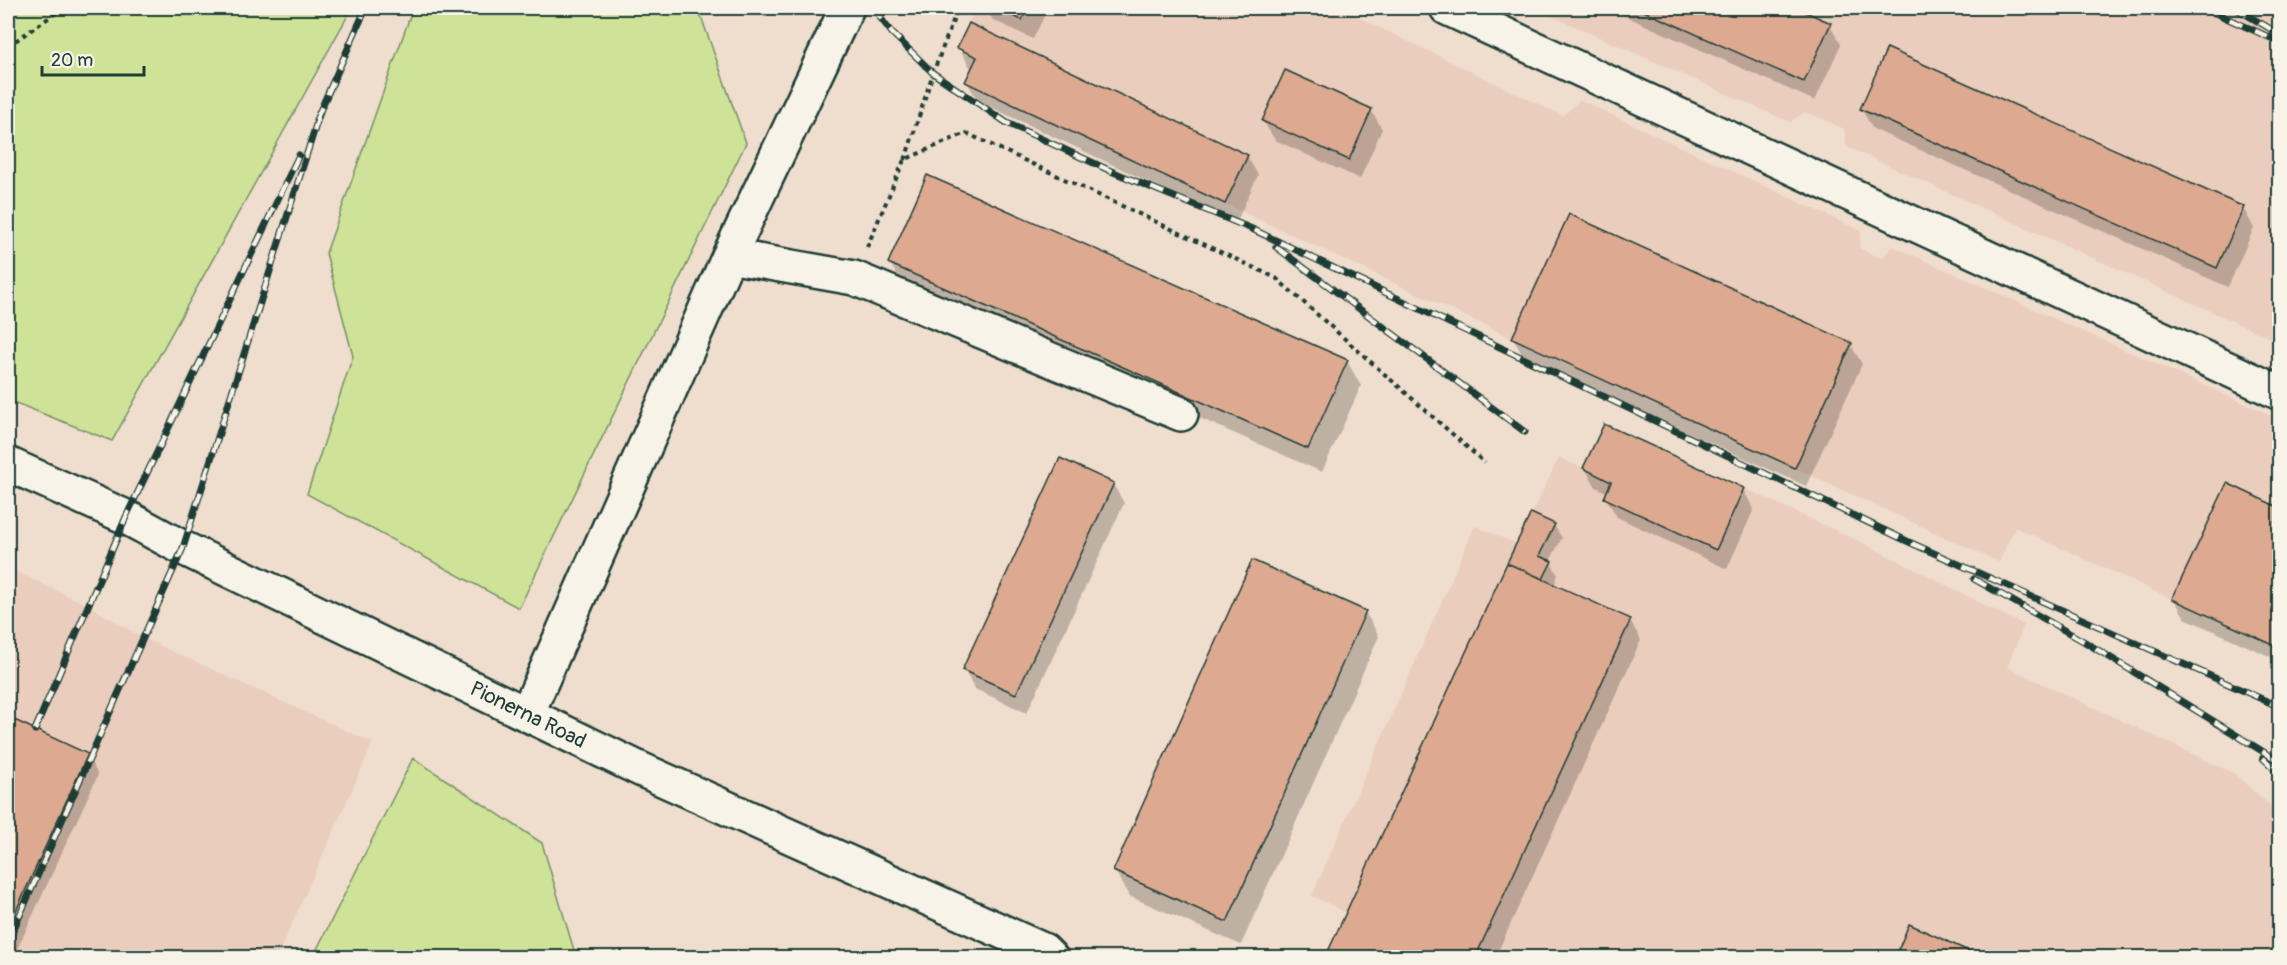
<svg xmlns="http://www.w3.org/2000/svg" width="2287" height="965" viewBox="0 0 2287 965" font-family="Pangolin,sans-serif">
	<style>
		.built { fill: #eacdbc }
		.green { fill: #cee398; stroke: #769066; stroke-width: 1.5 }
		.shadow { fill: #0003 }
		.building { fill: #dda991; stroke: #1f3d34; stroke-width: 1.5 }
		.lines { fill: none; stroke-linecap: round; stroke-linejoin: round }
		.minor-casing { stroke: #1f3d34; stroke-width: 38 }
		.path { stroke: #1f3d34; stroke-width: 4; stroke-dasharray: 4.5 4.5; stroke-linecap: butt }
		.minor { stroke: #f7f3e8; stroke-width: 33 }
		.rail-casing { stroke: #1f3d34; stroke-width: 7 }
		.rail { stroke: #f7f3e8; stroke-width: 4.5; stroke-dasharray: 14; stroke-linecap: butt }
		.labels { text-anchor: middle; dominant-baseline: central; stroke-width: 6; stroke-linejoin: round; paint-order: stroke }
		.street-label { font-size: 21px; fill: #1f3d34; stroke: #f7f3e8 }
	</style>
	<rect width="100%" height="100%" fill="#efddce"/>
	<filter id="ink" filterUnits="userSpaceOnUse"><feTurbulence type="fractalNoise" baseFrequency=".0167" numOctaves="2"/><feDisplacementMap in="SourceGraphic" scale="12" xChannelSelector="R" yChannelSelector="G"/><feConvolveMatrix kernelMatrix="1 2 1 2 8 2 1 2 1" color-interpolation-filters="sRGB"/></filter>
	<g filter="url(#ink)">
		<path class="built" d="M976 8H1339L1563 116 1580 100 1861 231 1859 248 1871 254 1882 259 1892 246 2279 419V648L2015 527 1999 562 1512 338 965 82 977 57 957 48Z
			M1534 8H2279V342L1847 147 1844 129 1825 120 1805 112 1790 122Z
			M1604 424 1863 543 2024 625 2007 667 2233 773 2279 813V957H1325L1346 912 1312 896 1475 526 1517 544 1559 458 1583 468Z
			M8 568 88 605 143 638 373 743 277 957 8 958Z"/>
		<path class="green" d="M8 8H352L112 441 8 400Z
			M413 8H698L746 143 519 608 307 494 353 356 326 253Z
			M413 758 542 843 576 957H313Z"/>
		<path class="shadow" d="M986 8H1048L1033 39 993 20Z
			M1607 8H1792L1830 25 1841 44 1815 101Z
			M959 48 1247 156 1258 175 1236 223 978 101 967 82 973 69 970 67Z
			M1861 109 2243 208 2254 228 2228 287 1873 129Z
			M1371 110 1382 129 1360 179 1275 140 1263 121Z
			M890 263 1347 361 1361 386 1322 472 904 288Z
			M1513 338 1851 345 1862 364 1806 486 1524 358Z
			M1585 468 1743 490 1754 509 1727 569 1617 517 1606 498 1608 493 1596 487Z
			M1113 484 1124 503 1027 713 975 689 964 670Z
			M2280 509V661L2185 618 2174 599Z
			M1554 525 1562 538 1550 561 1558 575 1554 586 1630 621 1641 640 1495 958H1326L1509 562Z
			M1365 612 1379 636 1241 945 1129 896 1115 871Z
			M8 719 87 755 98 775 13 958H8Z"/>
		<path class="building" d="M995 8H1028L1022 20Z
			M1637 8H1796L1831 23 1804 82Z
			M969 23 1248 155 1225 204 965 82 977 57 957 48Z
			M1887 48 2244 207 2217 268 1860 109Z
			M1285 70 1372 109 1349 160 1262 121Z
			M927 175 1348 360 1308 449 888 263Z
			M1569 214 1852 343 1795 468 1512 338Z
			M1604 424 1744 488 1716 550 1604 498 1611 482 1583 468Z
			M1060 458 1114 483 1016 694 962 670Z
			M2227 483 2280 508V648L2172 599Z
			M1531 513 1555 524 1539 556 1552 561 1543 579 1507 563Z
			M1252 560 1366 611 1227 922 1113 871Z
			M1507 563 1631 619 1475 958H1325Z
			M8 717 88 754 8 928Z
			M1909 924 1984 958H1895Z"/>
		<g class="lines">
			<g class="minor-casing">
				<path id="minor" d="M1447 8 2280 393
					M729 256 854 278 1181 414
					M8 464 126 517 183 548 640 769 1043 950 1051 958
					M527 714 729 256 847 8"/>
			</g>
			<path class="path" d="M880 16 892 33 933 73
				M8 46 63 8
				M905 160 933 73 958 8
				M867 247 904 160 966 133 1276 278 1485 463"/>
			<use href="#minor" class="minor"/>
			<g class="rail-casing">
				<path id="rail" d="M873 8 892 33 933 73 1007 123 1111 171 1252 229 1909 542 2280 707
					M2204 8 2280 42
					M2235 8 2276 32
					M316 120 366 8
					M1276 247 1525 432
					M1974 579 2085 642 2280 762
					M35 730 126 517 299 155
					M2263 758 2280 774
					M8 942 183 548 320 112"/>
			</g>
			<use href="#rail" class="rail"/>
		</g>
	</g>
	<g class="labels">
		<g class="street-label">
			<text transform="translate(528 715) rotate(26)">Pionerna Road</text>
		</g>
	</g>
	<rect width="2287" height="965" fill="none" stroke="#f7f3e8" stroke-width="30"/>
	<rect x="15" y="15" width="2257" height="935" fill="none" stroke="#1f3d34" stroke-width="2" filter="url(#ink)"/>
	<path d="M42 66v9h102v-9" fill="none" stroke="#1f3d34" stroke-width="3"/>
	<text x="51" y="66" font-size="18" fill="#1f3d34" stroke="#f7f3e8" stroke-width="4.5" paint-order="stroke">20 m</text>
</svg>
